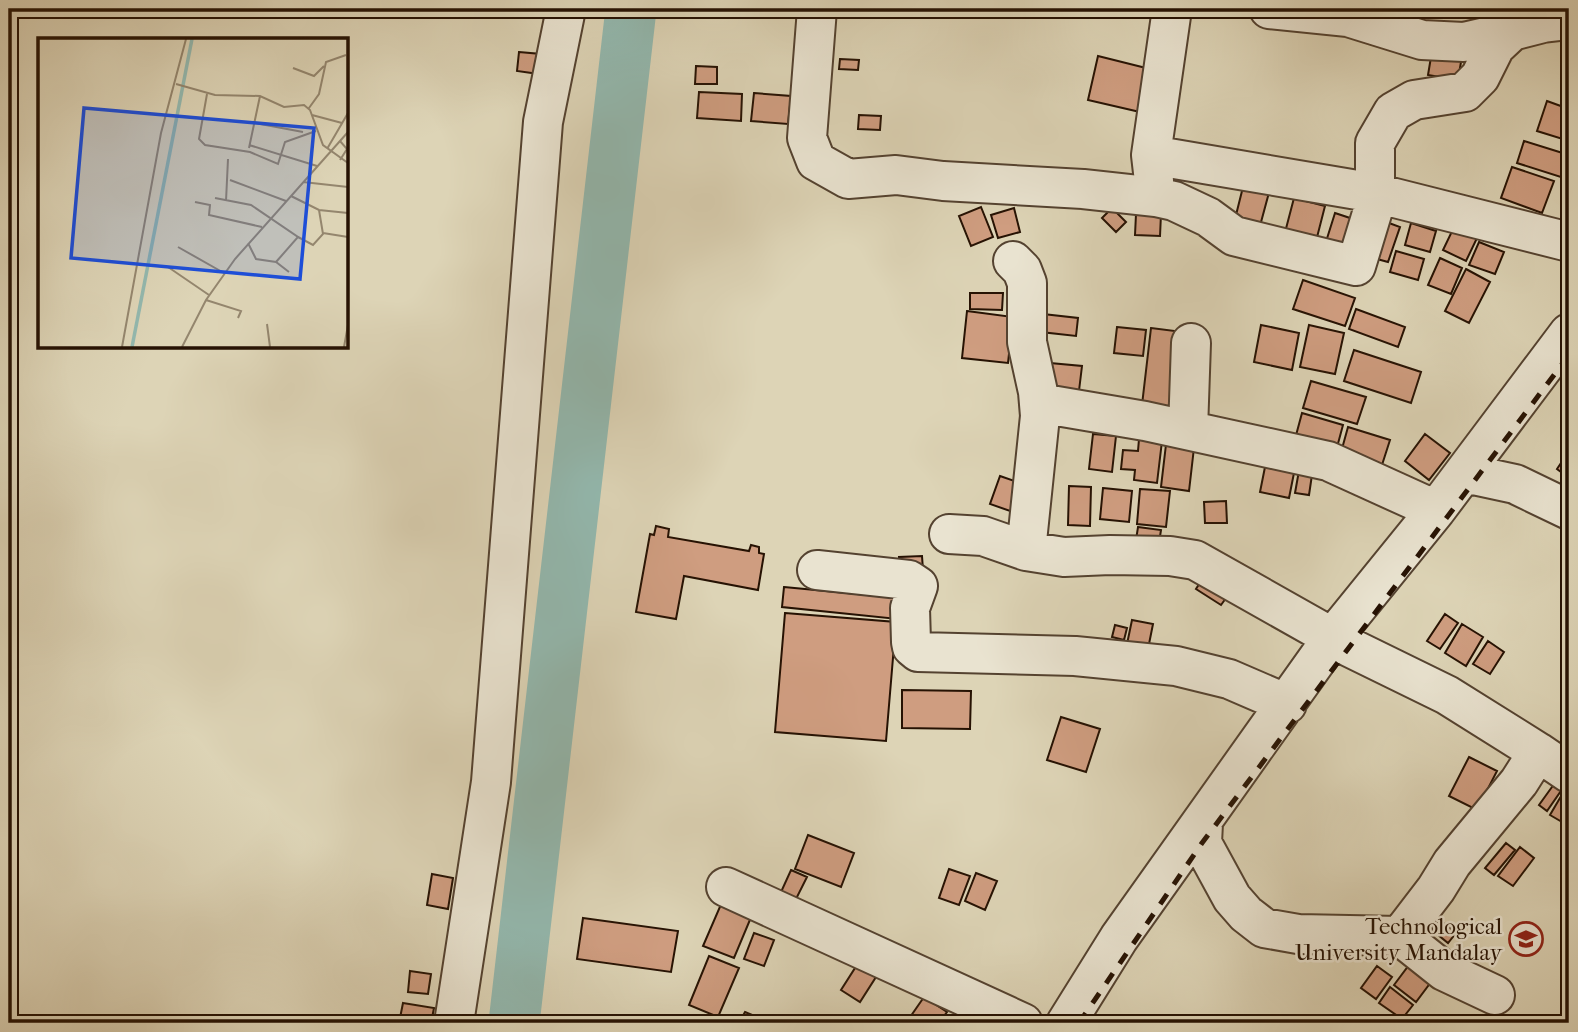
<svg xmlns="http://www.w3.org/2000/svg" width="1578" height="1032" viewBox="0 0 1578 1032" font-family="'IM FELL French Canon',serif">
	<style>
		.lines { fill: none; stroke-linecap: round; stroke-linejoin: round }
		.river { stroke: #93b8ae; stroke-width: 51 }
		.building { fill: #cf9d80; stroke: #261203; stroke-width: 2 }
		.minor-casing { stroke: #544230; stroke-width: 42 }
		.minor { stroke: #e9e3d0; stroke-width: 38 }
		.rail { stroke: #261203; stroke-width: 5; stroke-dasharray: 12 12; stroke-linecap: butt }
		.labels { text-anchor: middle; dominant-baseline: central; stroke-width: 5; stroke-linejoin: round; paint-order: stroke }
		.poi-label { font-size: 23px; fill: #261203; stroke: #e9e3d0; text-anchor: end }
		.inset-river { fill: none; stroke: #93b8ae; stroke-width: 3.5 }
		.inset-road { fill: none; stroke: #94866e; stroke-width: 2 }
		.view { fill: #1d4ed8; fill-opacity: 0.15; stroke: #1d4ed8; stroke-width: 3.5 }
		.inset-edge { fill: none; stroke: #261203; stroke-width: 3.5 }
	</style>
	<rect width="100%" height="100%" fill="#ddd4b6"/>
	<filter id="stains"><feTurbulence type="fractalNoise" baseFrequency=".00286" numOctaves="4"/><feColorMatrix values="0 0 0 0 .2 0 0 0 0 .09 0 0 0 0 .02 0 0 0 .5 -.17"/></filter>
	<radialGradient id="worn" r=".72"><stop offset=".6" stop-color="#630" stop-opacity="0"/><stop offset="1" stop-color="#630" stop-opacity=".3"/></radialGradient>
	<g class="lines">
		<path class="river" d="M514 1023 631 9"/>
	</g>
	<path class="building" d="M1079 9H1156L1155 15Z
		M1433 45 1463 50 1458 80 1428 75Z
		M519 52 541 54 539 74 517 71Z
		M1098 56 1150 69 1140 112 1088 100Z
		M840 59 859 60 858 70 839 69Z
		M696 66 717 67V84H695Z
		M699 92 742 94 741 121 697 118Z
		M754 93 791 96 788 124 751 121Z
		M1547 101 1569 109V141L1537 131Z
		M859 115 881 116 880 130 858 129Z
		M1524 141 1569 155 1564 178 1517 163Z
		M1512 167 1554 181 1542 213 1501 198Z
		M1245 179 1271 185 1257 237 1232 231Z
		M1294 198 1325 206 1314 249 1283 240Z
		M981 207 993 237 971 246 959 216Z
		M1014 208 1020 232 998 238 991 215Z
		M1112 208 1126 222 1116 232 1102 218Z
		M1335 213 1359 221 1347 255 1324 248Z
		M1136 214H1161L1160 236 1135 235Z
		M1389 223 1400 227 1388 262 1377 259Z
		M1411 223 1436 231 1430 252 1405 245Z
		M1455 225 1478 236 1466 261 1443 250Z
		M1479 242 1504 252 1495 274 1469 265Z
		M1396 251 1424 259 1418 280 1390 272Z
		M1440 258 1462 268 1451 294 1428 285Z
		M1466 269 1490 282 1469 323 1445 311Z
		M1303 280 1355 298 1345 326 1293 309Z
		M970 293H1003L1002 310 970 309Z
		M1356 309 1405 327 1398 347 1349 329Z
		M967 311 1013 317 1008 363 962 358Z
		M1043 314 1078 318 1076 336 1041 332Z
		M1261 325 1299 333 1292 370 1254 362Z
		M1309 325 1344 333 1335 374 1300 367Z
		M1117 327 1146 330 1143 356 1114 353Z
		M1151 328 1183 332 1174 409 1142 405Z
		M1354 350 1421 372 1411 403 1344 381Z
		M1050 363 1082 366 1078 399 1047 395Z
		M1311 381 1366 397 1357 424 1303 408Z
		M1302 413 1343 425 1336 451 1295 439Z
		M1348 427 1390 440 1381 468 1340 456Z
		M1093 434 1116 436 1112 472 1089 469Z
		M1425 434 1450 453 1429 480 1405 461Z
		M1167 436 1195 439 1189 491 1161 487Z
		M1139 439 1162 441 1157 483 1134 480 1135 470 1121 469 1123 450 1138 451Z
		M1569 451V478L1557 469Z
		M1300 465 1313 468 1309 495 1295 493Z
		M1265 467 1294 473 1289 498 1260 492Z
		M1000 476 1026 485 1016 513 990 504Z
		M1069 486 1091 487 1090 526 1068 525Z
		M1103 488 1132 491 1129 522 1100 519Z
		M1140 489 1170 491 1166 527 1137 524Z
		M1226 501 1227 523H1205L1204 502Z
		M656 526 669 529 668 537 749 551 751 545 759 547V553L764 554 758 590 684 576 676 619 636 612 650 534 654 535Z
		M1138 527 1161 530 1159 543 1136 540Z
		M922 556 923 570 900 572 899 557Z
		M1208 570 1234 587 1221 605 1196 589Z
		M784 587 909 599 907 620 782 607Z
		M785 613 896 622 886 741 775 732Z
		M1445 614 1458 623 1440 649 1427 641Z
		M1132 620 1153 624 1148 649 1127 644Z
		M1462 624 1483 637 1466 666 1445 653Z
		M1115 625 1127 628 1124 640 1112 637Z
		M1488 641 1504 652 1490 674 1473 664Z
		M902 690 971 691 970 729 902 728Z
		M1061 717 1100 729 1086 772 1047 760Z
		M1469 757 1497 771 1477 810 1449 796Z
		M1557 780 1565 785 1547 811 1539 805Z
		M1567 786 1569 787V826L1550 815Z
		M808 835 854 853 841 887 795 869Z
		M1506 843 1515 850 1494 875 1485 868Z
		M1520 847 1534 858 1513 886 1498 876Z
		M949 869 970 876 959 905 939 898Z
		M791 870 807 877 796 899 781 892Z
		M976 873 997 881 985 910 965 901Z
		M432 874 453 878 448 909 427 905Z
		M722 902 752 915 734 958 703 946Z
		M583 918 678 931 671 972 577 959Z
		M1440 920 1456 933 1448 943 1432 930Z
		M754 933 774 940 764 966 744 959Z
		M864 954 883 966 860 1002 841 990Z
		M709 956 739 968 718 1017 689 1005Z
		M1412 961 1434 978 1416 1002 1394 985Z
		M1377 966 1392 977 1376 999 1361 988Z
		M410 971 431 974 428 994 408 992Z
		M1390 987 1413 1005 1402 1019 1379 1003Z
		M924 997 947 1012 939 1023H906Z
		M403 1003 434 1008 431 1023H399Z
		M745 1012 757 1017 754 1023H739Z"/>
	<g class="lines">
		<g class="minor-casing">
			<path id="minor" d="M817 9 807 138 816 161 848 179 896 175 943 181 1083 189 1156 197 1174 201 1208 217 1234 236 1356 266 1373 210 1375 193V143L1393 112 1414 100 1465 92 1480 77 1495 47 1512 31 1543 23 1569 20
				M1269 9 1348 17 1422 40 1464 42 1512 31
				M1151 155 1375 193 1569 242
				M1154 181 1151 155 1172 9
				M1013 261 1022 270 1027 283V342L1038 392 1040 416 1026 551
				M1039 403 1145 421 1328 461 1436 510
				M1188 430 1191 343
				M1464 473 1515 484 1569 510
				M949 534 983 536 1026 551 1064 557 1110 555 1170 556 1195 560 1351 648 1447 695 1538 752 1519 782 1452 863 1436 889 1400 936
				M817 570 909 580 918 586 910 608 911 642 912 647 918 652 1075 656 1176 666 1229 679 1287 704
				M1538 752 1569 773
				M1203 823 1202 843 1232 898 1246 914 1264 928 1298 934 1400 936 1444 971 1495 995
				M726 887 1023 1023
				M454 1023 491 782 543 122 566 9
				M1066 1023 1119 938 1333 637 1436 510 1569 333"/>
		</g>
		<use href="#minor" class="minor"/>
		<path class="rail" d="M1079 1023 1202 843 1569 355"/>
	</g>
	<defs>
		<g id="university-ring" transform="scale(1.75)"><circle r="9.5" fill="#e9e3d0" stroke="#8f2418" stroke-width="1.5"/><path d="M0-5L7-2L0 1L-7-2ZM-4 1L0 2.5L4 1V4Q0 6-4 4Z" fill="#8f2418"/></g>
	</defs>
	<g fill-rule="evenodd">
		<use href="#university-ring" x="1526" y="939"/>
	</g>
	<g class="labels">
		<g class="poi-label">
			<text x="1502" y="926">Technological<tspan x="1502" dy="26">University Mandalay</tspan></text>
		</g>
	</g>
	<g transform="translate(38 38)">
		<rect width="310" height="310" fill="#ddd4b6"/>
		<path class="inset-river" d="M94 309 154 1"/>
		<path class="inset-road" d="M255 30 276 38 286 28M138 46 177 57 222 58 246 69 266 67 272 72 285 107 310 125M169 56 161 101 167 107 212 114 240 126 247 104 278 93M271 70 281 56 288 24 308 17M274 77 304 85M217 85 265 94M211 107 279 128M211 110 222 58M289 111 310 75M302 122 309 111 302 103M192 142 248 163M265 144 310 149M253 158 281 172 310 175M177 160 213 167 260 199 238 224M188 163 190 121M157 164 172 167 171 177 224 189M285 195 310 199M260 199 275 207 285 196 281 172M210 205 218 221 238 224 251 234M140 209 186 235M130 229 171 257M168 262 203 273 200 280M229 286 232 309M84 309 123 95 148 1M144 309 168 262 197 221 310 94M306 309 310 287"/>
		<path class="view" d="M46 70 276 90 262 241 33 220Z"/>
		<rect width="310" height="310" class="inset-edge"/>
	</g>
	<rect width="1578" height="1032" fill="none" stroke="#ddd4b6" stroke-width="35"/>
	<rect x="10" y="10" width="1557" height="1011" fill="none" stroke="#261203" stroke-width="3.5"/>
	<rect x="18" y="18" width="1543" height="997" fill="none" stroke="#261203" stroke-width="2"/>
	<rect width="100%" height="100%" filter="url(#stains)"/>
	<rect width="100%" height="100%" fill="url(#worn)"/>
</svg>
